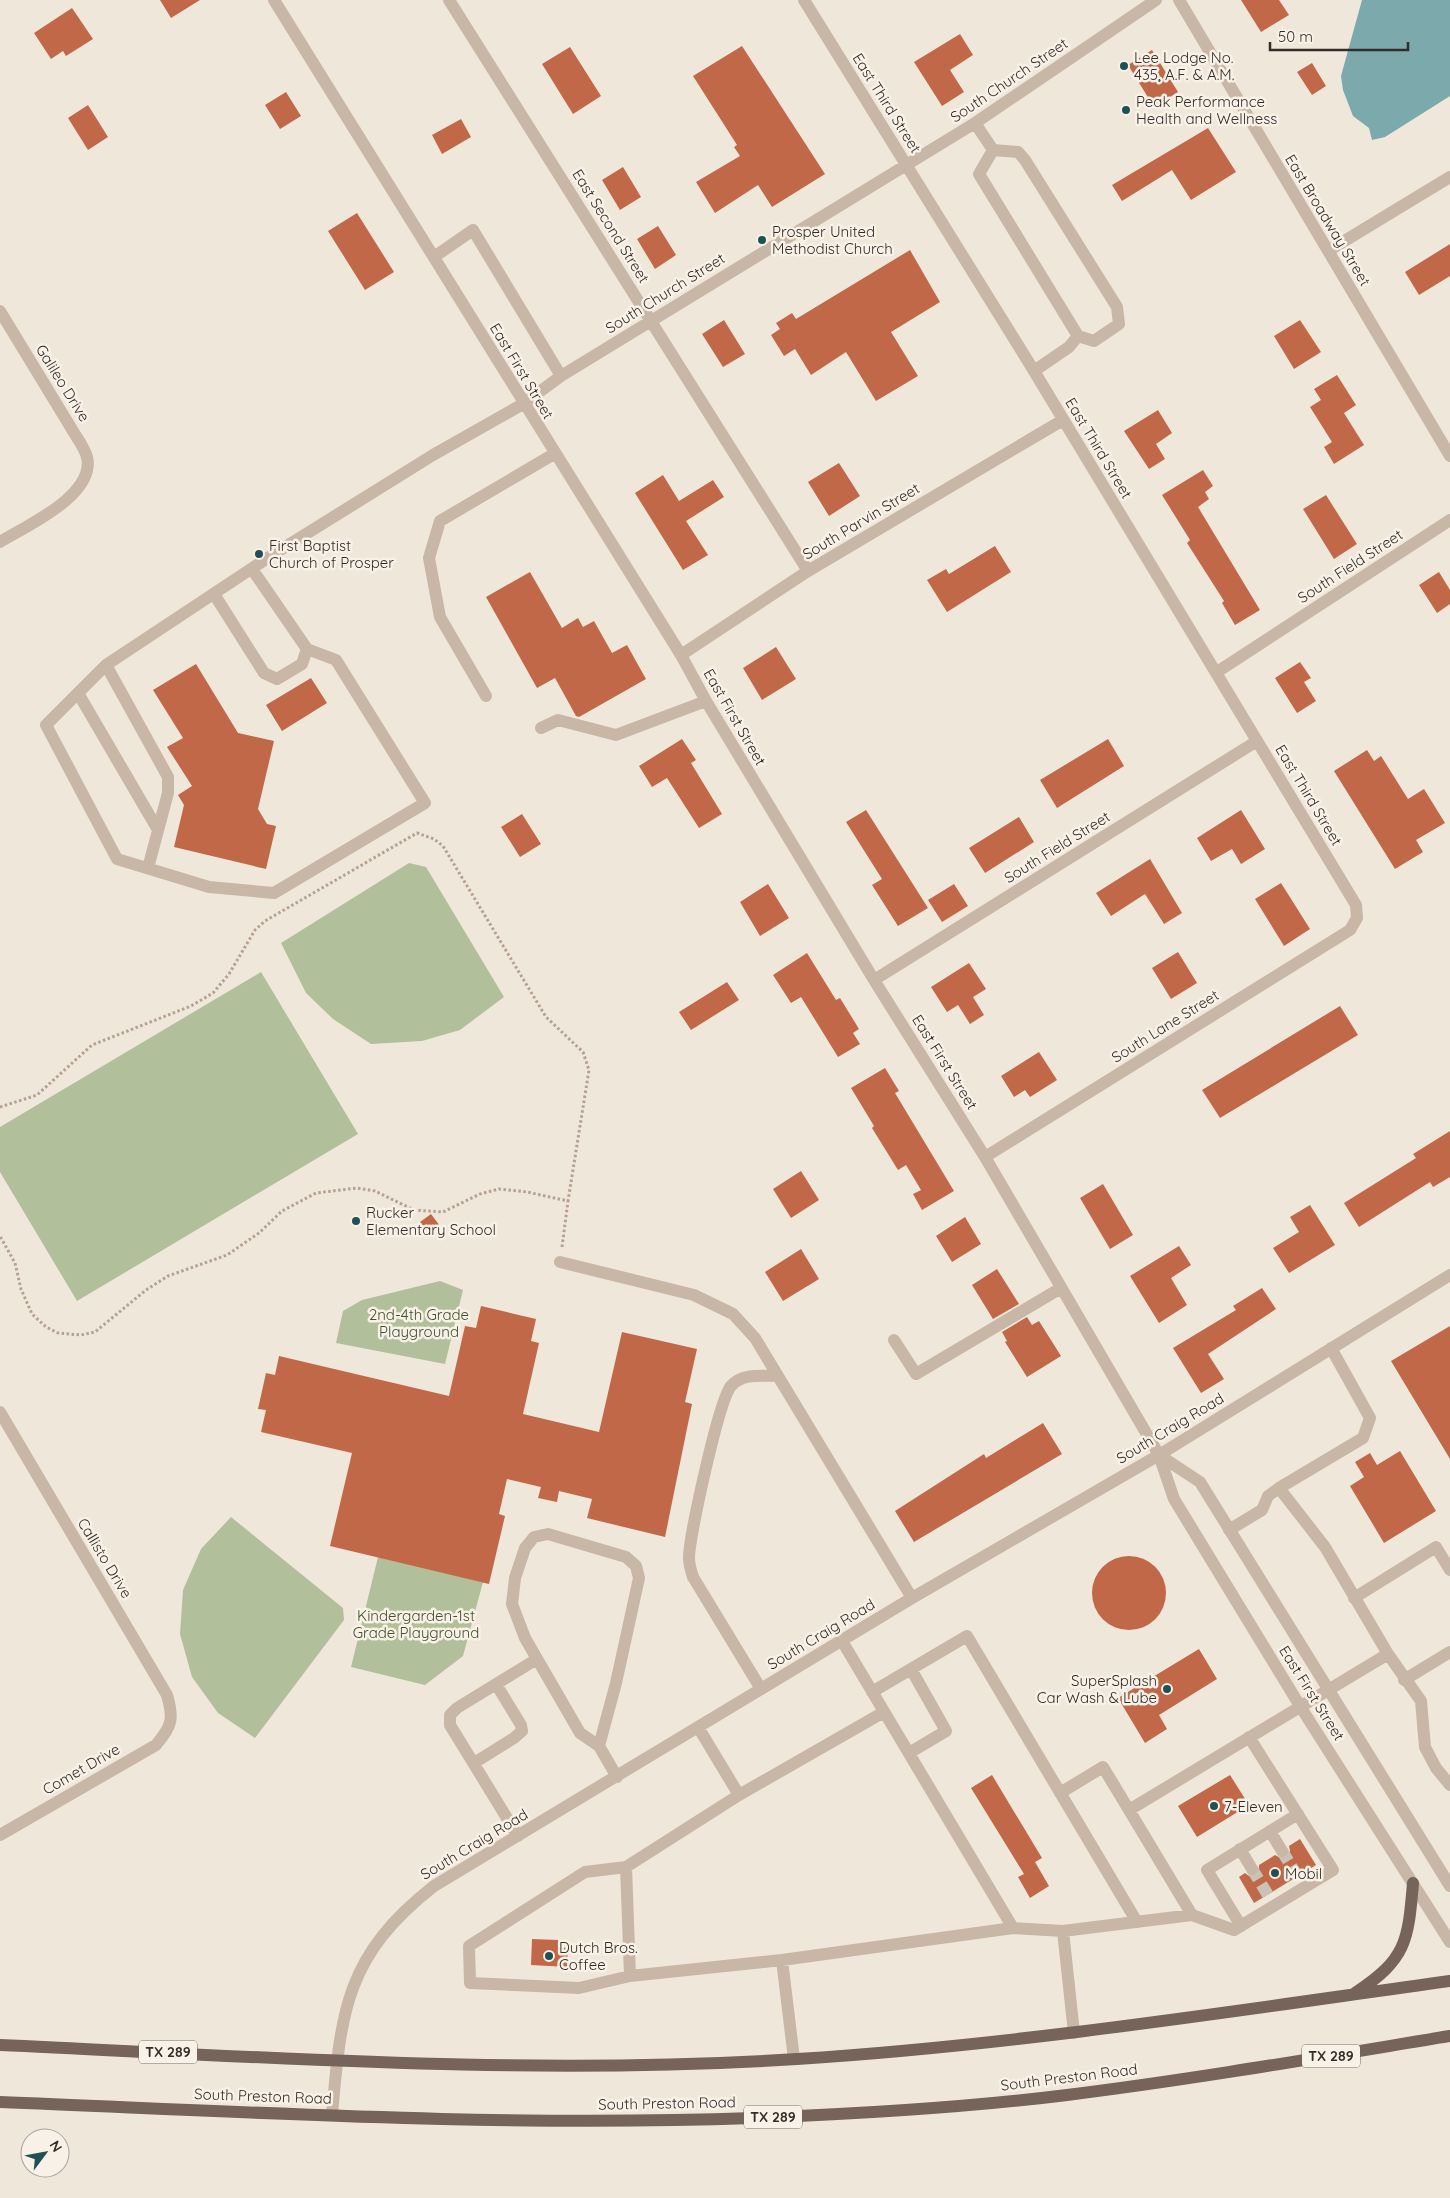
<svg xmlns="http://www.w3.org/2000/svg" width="1450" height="2198" viewBox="0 0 1450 2198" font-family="Quicksand,sans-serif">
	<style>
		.green { fill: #b2bf9b }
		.water { fill: #7ba9ac }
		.building { fill: #c16848 }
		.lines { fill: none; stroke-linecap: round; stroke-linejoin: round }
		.minor-tunnel { stroke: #cbc2b7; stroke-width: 12; stroke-dasharray: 12 6; stroke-linecap: butt }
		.path { stroke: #b4a191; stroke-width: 3; stroke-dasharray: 2.5 2.5; stroke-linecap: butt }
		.minor { stroke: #c8b7a7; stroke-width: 12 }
		.major { stroke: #766359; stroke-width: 12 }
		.poi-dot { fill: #1f5054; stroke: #f8f1e7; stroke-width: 2 }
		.labels { text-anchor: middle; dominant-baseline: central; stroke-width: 5; stroke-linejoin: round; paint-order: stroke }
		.shield { fill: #f8f1e7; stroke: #706761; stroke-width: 1 }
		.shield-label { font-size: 14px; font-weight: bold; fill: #352c27 }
		.poi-label { font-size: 15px; fill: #352c27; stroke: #f8f1e7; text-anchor: start }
		.street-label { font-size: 15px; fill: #352c27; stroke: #f8f1e7 }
		.park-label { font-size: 15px; fill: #43522c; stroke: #f8f1e7 }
	</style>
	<rect width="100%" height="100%" fill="#f0e7db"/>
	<path class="green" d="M409 863 426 867 504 997 460 1030 422 1041 371 1044 333 1019 306 993 281 943Z
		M261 972 358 1134 77 1301 0 1172V1127Z
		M440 1281 463 1290 445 1364 336 1343 343 1311 362 1300Z
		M231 1517 343 1608 344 1620 255 1738 218 1713 192 1677 180 1634 183 1590 201 1549Z
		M378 1557 483 1582 463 1656 425 1685 351 1667Z"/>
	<path class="water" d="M1362 0H1450V96L1385 137 1372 140 1369 128 1353 116 1343 90 1341 76Z"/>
	<path class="building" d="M160 0H200L171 18Z
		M1241 0H1279L1289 15 1261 32Z
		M72 8 93 39 66 56 63 51 51 59 34 33Z
		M960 34 973 55 950 70 964 92 942 106 914 62Z
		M742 46 825 174 772 207 758 185 715 213 696 182 740 156 734 147 737 145 693 76Z
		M570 47 601 96 573 114 542 64Z
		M1152 50 1178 92 1154 107 1128 65Z
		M1312 63 1326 86 1312 95 1297 72Z
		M286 92 301 116 280 129 265 105Z
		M88 105 108 137 88 150 68 118Z
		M461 119 471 137 442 154 432 135Z
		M1208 128 1236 172 1191 200 1172 170 1122 201 1112 185Z
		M623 167 641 197 620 210 602 180Z
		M357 213 394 272 365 290 328 231Z
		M658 226 676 255 655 269 637 239Z
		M1450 244V276L1419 295 1405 272Z
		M910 250 940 302 891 332 918 376 876 401 846 352 811 375 795 349 784 356 771 335 780 329 776 323 792 313 796 319Z
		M724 320 745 354 723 367 702 334Z
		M1300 320 1321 352 1294 369 1274 336Z
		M1337 375 1356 405 1344 413 1364 445 1334 464 1324 447 1332 442 1310 407 1321 400 1314 389Z
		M1158 410 1172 433 1156 444 1165 459 1149 469 1124 431Z
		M839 463 860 496 829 516 808 482Z
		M1203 470 1213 486 1205 492 1209 499 1198 507 1260 610 1235 625 1222 603 1224 601 1187 543 1190 540 1162 495Z
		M663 475 679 501 713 480 724 497 686 521 708 555 683 570 635 493Z
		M1326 495 1357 544 1334 559 1303 509Z
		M995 546 1011 572 947 612 927 580 946 569 949 574Z
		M530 572 562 628 578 618 583 627 594 621 612 653 627 645 646 679 579 717 576 716 555 678 537 688 486 597Z
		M1439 572 1450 590V604L1437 613 1419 585Z
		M776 647 796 679 762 700 743 668Z
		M1300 662 1311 678 1304 682 1316 701 1297 713 1275 678Z
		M196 664 238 733 274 741 258 809 267 824 276 826 266 869 174 847 184 805 178 795 192 786 167 747 183 738 153 690Z
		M311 678 327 703 282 731 266 705Z
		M682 739 696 760 691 763 722 814 699 828 667 778 652 787 639 766Z
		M1108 739 1124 766 1057 808 1040 780Z
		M1367 750 1374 761 1381 756 1408 799 1424 789 1445 823 1416 840 1423 852 1395 869 1334 771Z
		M866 810 928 908 898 926 872 885 882 879 846 822Z
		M1241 810 1265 849 1241 864 1232 849 1211 861 1197 838Z
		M522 814 541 844 520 857 501 827Z
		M1019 817 1034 842 985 873 969 848Z
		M1150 859 1182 913 1164 924 1145 894 1111 916 1096 893Z
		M1281 883 1310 929 1284 946 1255 899Z
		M768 884 789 918 760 936 740 902Z
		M954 884 968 906 942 922 928 900Z
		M1178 952 1197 983 1171 999 1152 968Z
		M807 953 836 1000 840 998 859 1029 853 1033 860 1044 838 1057 801 997 791 1003 773 975Z
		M969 963 986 989 973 997 984 1015 970 1024 958 1005 947 1012 931 987Z
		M727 982 739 1000 691 1030 679 1012Z
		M1340 1006 1358 1035 1220 1118 1202 1090Z
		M1039 1052 1057 1080 1030 1097 1025 1090 1014 1097 1001 1076Z
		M885 1068 899 1091 895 1093 954 1191 922 1210 913 1194 921 1190 906 1165 898 1170 872 1128 874 1126 851 1088Z
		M1450 1131V1177L1433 1187 1430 1182 1359 1227 1344 1203 1416 1158 1413 1154Z
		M801 1171 819 1200 791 1218 773 1189Z
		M1103 1184 1133 1235 1110 1249 1080 1198Z
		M1310 1205 1335 1245 1289 1273 1273 1248 1299 1232 1290 1217Z
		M431 1214 440 1226 429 1234 420 1222Z
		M965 1217 981 1244 952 1262 936 1236Z
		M1179 1246 1191 1265 1171 1278 1187 1305 1159 1323 1130 1276Z
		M801 1249 819 1279 783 1301 765 1272Z
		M997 1269 1019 1304 993 1319 972 1285Z
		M1262 1288 1276 1309 1208 1354 1224 1379 1201 1393 1173 1348 1236 1310 1233 1306Z
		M481 1306 536 1319 531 1341 539 1343 523 1414 599 1432 622 1332 697 1349 685 1402 692 1404 665 1537 587 1518 592 1499 559 1491 557 1502 538 1498 541 1487 507 1479 499 1514 505 1516 489 1584 330 1546 352 1453 261 1432 266 1410 258 1409 266 1373 275 1375 279 1356 449 1396 465 1326 476 1328Z
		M1027 1317 1032 1325 1039 1321 1061 1356 1027 1377 1005 1342 1007 1341 1002 1332Z
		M1450 1326V1459L1391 1361Z
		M1043 1423 1062 1454 914 1542 895 1511 984 1454 986 1458Z
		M1400 1451 1436 1511 1384 1543 1350 1486 1364 1477 1355 1462 1370 1453 1377 1465Z
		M1092 1593a37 37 0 1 1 74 0a37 37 0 1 1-74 0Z
		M1199 1649 1217 1679 1159 1715 1167 1729 1145 1743 1118 1698Z
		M992 1775 1042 1858 1035 1862 1049 1886 1030 1898 1018 1877 1024 1874 971 1788Z
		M1230 1775 1249 1805 1197 1837 1178 1806Z
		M1300 1839 1316 1865 1254 1903 1239 1877 1245 1873 1249 1876H1256L1259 1872V1865L1275 1855 1282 1859 1287 1858 1290 1851 1289 1846Z
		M532 1939 558 1940V1947L568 1948 567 1967 531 1965Z"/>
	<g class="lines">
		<path class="minor-tunnel" d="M1282 1851 1298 1877
			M1252 1869 1268 1895"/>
		<path class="path" d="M0 1107 37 1095 92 1045 191 1006 213 993 229 974 255 930 265 921 417 833 434 839 443 846 546 1017 583 1052 589 1070 568 1201 527 1192 499 1189 480 1194 443 1212 414 1210 375 1191 357 1188 316 1193 282 1211 259 1233 227 1255 168 1276 146 1290 95 1332 81 1335 58 1333 46 1327 32 1314 21 1289 15 1263 0 1236
			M562 1247 568 1201"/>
		<path class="minor" d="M274 0 681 655 706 701 874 980 985 1157 1159 1455 1174 1499 1300 1706 1450 1942
			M449 0 808 571
			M804 0 1034 371 1356 905 1357 918 1350 930 985 1157
			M1179 0 1450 456
			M975 123 993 150 979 174 1078 336 1069 347 1034 371
			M993 150 1018 152 1025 160 1117 307 1119 324 1094 341 1078 336
			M1328 251 1450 177
			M434 257 473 230 561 376
			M0 311 76 436C80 442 85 450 87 457 96 495 26 526 0 542
			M252 569 307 649 336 660 425 803 274 893 209 887 117 859 46 725 106 665 269 557 433 455 523 404 561 376 975 123 1156 0
			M214 594 264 673 277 679 302 664 307 649
			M681 655 808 571 1063 420
			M106 665 168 777V793L148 868
			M1217 672 1450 520
			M78 693 158 830
			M486 696 440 617 429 558 440 521 554 454
			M541 728 558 720 616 735 706 701
			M874 980 1257 741
			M560 1262 694 1295 733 1314 755 1338 912 1598
			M894 1340 916 1374 1061 1288
			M0 1412 167 1695C174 1719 172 1726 156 1745L0 1835
			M1159 1455 1200 1482 1450 1886
			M1229 1530 1262 1510 1268 1496 1279 1488 1363 1438 1370 1418 1331 1348
			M1354 1598 1436 1547 1450 1570
			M842 1641 1013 1928 1063 1931
			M1388 1654 1421 1701 1425 1747 1436 1768 1450 1785
			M1404 1680 1450 1652
			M761 1689 693 1577C691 1571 689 1564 689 1558 689 1537 719 1400 731 1386 742 1373 762 1376 778 1376
			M872 1692 967 1636 1137 1922
			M698 1727 739 1795 884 1712
			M599 1746 616 1683 639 1578 636 1566 626 1557 548 1534 534 1537 525 1548 515 1578 512 1604 525 1638 580 1733 599 1746 617 1777
			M909 1753 946 1731 911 1669
			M474 1763 514 1738 522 1731 521 1725 496 1684
			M1060 1793 1103 1767 1129 1810
			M739 1795 626 1867 585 1872 469 1946 470 1983 579 1988 630 1976 782 1960 1013 1928
			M1270 1831 1282 1851
			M518 1836 450 1725V1715L457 1708 537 1659
			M1240 1849 1252 1869
			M626 1867 630 1976
			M1192 1915 1234 1930 1333 1870 1249 1737
			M1241 1926 1207 1870 1298 1814
			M782 1960 794 2059
			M1074 2033 1063 1931 1192 1915 1129 1810 1388 1654 1325 1547 1279 1488
			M332 2115C341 2010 346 1955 434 1886L912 1598 1159 1455 1450 1275"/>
		<path class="major" d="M1355 1993C1407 1959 1408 1941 1413 1883
			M0 2045C265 2057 531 2076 797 2059 1016 2045 1233 2011 1450 1981
			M0 2102C251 2112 502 2127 753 2118 857 2114 963 2108 1067 2095 1195 2079 1322 2057 1450 2036"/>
	</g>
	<g class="poi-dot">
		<circle cx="1124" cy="66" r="5"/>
		<circle cx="1126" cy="110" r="5"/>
		<circle cx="762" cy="240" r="5"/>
		<circle cx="259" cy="554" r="5"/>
		<circle cx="356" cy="1221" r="5"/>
		<circle cx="1167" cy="1689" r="5"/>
		<circle cx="1214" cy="1806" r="5"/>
		<circle cx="1275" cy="1873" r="5"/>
		<circle cx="549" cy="1956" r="5"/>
	</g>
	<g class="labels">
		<g class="shield">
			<rect x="139" y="2040.5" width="58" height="23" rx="4"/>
			<rect x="1302" y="2044.5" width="58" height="23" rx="4"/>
			<rect x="744" y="2105.5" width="58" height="23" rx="4"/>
		</g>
		<g class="shield-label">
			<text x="168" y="2052">TX 289</text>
			<text x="1331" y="2056">TX 289</text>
			<text x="773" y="2117">TX 289</text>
		</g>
		<g class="poi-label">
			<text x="1134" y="57">Lee Lodge No.<tspan x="1134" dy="17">435, A.F. &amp; A.M.</tspan></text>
			<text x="1136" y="101">Peak Performance<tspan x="1136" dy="17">Health and Wellness</tspan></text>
			<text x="772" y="231">Prosper United<tspan x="772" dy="17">Methodist Church</tspan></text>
			<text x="269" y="545">First Baptist<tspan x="269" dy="17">Church of Prosper</tspan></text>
			<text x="366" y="1212">Rucker<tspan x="366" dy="17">Elementary School</tspan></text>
			<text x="1157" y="1680" text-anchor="end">SuperSplash<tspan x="1157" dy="17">Car Wash &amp; Lube</tspan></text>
			<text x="1224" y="1806">7-Eleven</text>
			<text x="1285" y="1873">Mobil</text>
			<text x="559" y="1947">Dutch Bros.<tspan x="559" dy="17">Coffee</tspan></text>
		</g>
		<g class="street-label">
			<text transform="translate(1009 80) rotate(-34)">South Church Street</text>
			<text transform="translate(887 103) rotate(58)">East Third Street</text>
			<text transform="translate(1328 220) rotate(59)">East Broadway Street</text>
			<text transform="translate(611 226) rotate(58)">East Second Street</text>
			<text transform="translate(665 293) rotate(-32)">South Church Street</text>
			<text transform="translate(522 371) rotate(59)">East First Street</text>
			<text transform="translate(63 383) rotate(58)">Galileo Drive</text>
			<text transform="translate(1099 448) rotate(59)">East Third Street</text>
			<text transform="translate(861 521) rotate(-31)">South Parvin Street</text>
			<text transform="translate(1350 566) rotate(-33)">South Field Street</text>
			<text transform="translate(735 717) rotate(60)">East First Street</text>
			<text transform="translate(1309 795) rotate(59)">East Third Street</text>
			<text transform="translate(1057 847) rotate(-32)">South Field Street</text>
			<text transform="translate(1165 1026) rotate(-32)">South Lane Street</text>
			<text transform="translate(945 1062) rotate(58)">East First Street</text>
			<text transform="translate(1170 1428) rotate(-31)">South Craig Road</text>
			<text transform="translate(105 1558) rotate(59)">Callisto Drive</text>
			<text transform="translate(821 1634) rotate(-31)">South Craig Road</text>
			<text transform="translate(1312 1693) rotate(58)">East First Street</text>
			<text transform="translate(81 1769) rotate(-30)">Comet Drive</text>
			<text transform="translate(474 1844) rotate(-31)">South Craig Road</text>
			<text transform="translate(1069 2077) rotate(-7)">South Preston Road</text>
			<text transform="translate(263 2096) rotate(2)">South Preston Road</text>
			<text transform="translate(667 2103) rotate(-1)">South Preston Road</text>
		</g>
		<g class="park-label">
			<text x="419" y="1314">2nd-4th Grade<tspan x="419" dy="17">Playground</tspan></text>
			<text x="416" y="1615">Kindergarden-1st<tspan x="416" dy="17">Grade Playground</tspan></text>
		</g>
	</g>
	<g transform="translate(45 2153) rotate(58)"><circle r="24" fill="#f8f1e7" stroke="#aaa29a"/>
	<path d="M0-4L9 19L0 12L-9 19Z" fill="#1f5054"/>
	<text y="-8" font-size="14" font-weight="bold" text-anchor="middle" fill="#352c27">N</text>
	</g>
	<path d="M1270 42v8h138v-8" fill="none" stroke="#352c27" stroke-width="2.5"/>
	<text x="1278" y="42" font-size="15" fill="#352c27" stroke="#f8f1e7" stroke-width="4" paint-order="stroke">50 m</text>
</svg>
